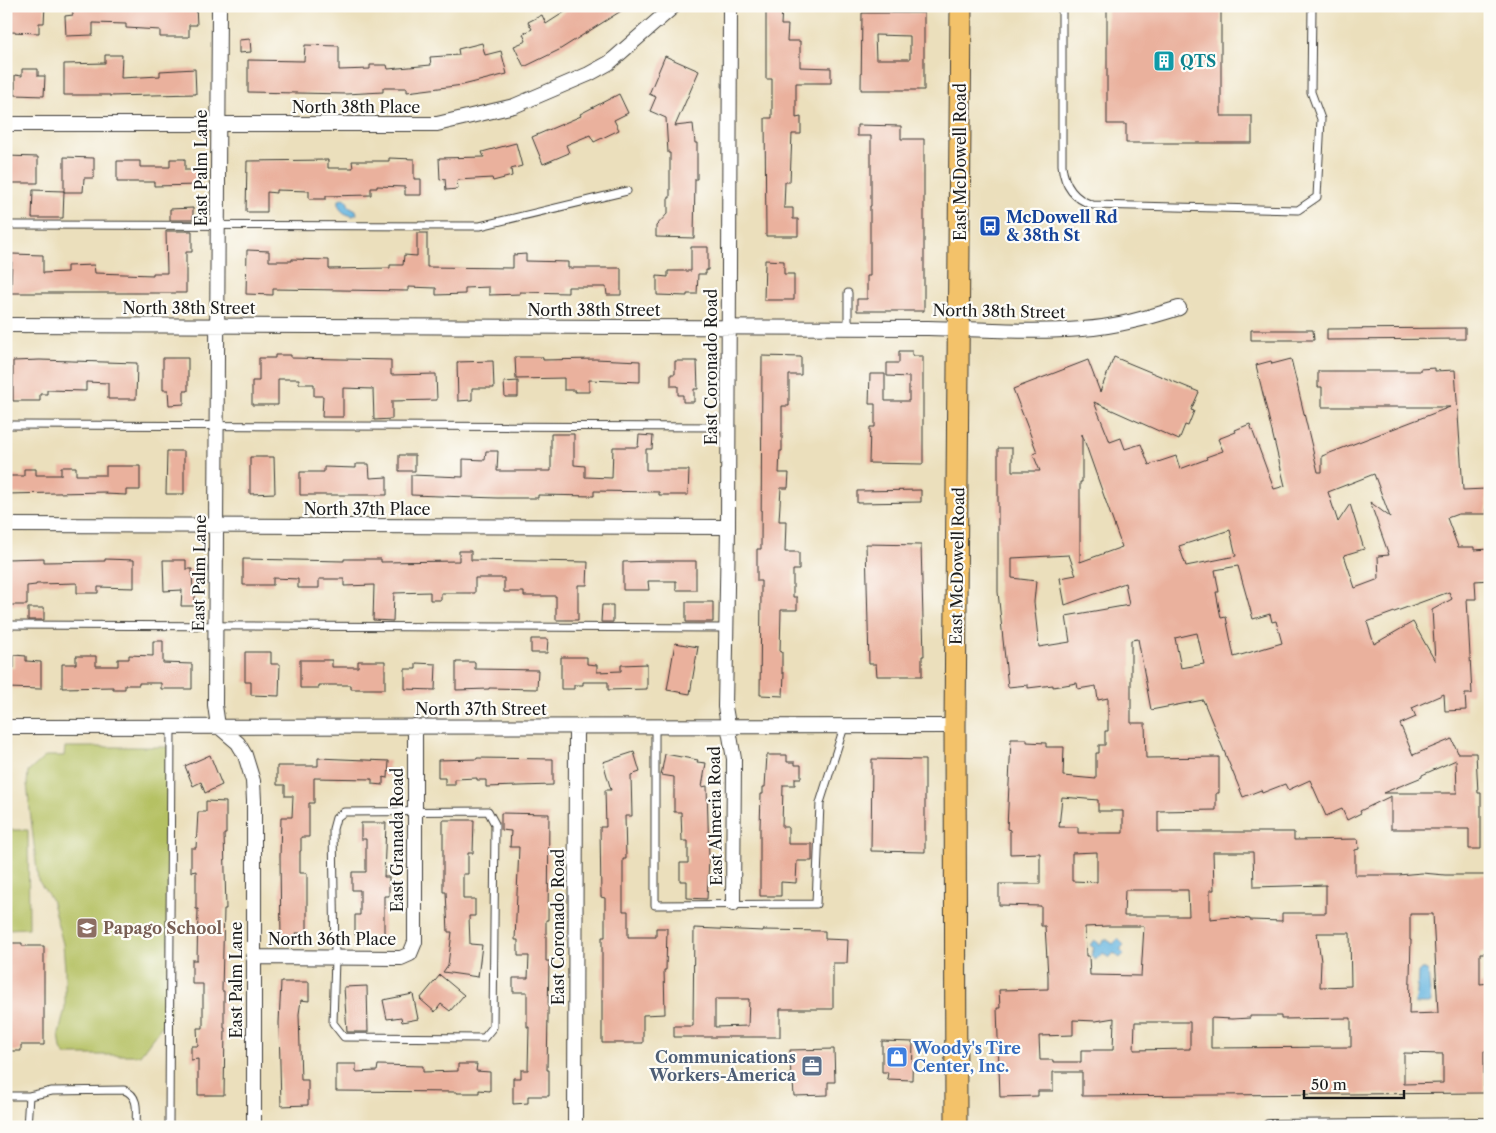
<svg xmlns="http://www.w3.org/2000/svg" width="1496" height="1133" viewBox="0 0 1496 1133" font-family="'Libre Caslon Text',serif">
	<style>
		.green { fill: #b5c163; stroke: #686e40 }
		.water { fill: #64b4df; stroke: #40687e }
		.building { fill: #eab19d; fill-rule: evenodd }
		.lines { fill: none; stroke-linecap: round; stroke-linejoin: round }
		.service-casing { stroke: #3b3934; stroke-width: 9 }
		.minor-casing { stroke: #3b3934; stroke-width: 16 }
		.primary-casing { stroke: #3b3934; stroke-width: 23 }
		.service { stroke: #fff; stroke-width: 7 }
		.minor { stroke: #fff; stroke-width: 14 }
		.primary { stroke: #f3c26a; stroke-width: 21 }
		.labels { text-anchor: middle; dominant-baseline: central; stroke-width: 4.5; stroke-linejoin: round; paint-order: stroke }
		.culture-label { font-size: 16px; font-weight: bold; fill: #0d838f; stroke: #fdfcf7; text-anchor: start }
		.street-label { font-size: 16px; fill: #1c1c1c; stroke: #fdfcf7 }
		.transit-label { font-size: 16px; font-weight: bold; fill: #164399; stroke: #fdfcf7; text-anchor: start }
		.education-label { font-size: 16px; font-weight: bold; fill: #785e54; stroke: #fdfcf7; text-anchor: start }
		.shop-label { font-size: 16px; font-weight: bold; fill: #366cbe; stroke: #fdfcf7; text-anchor: start }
		.service-label { font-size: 16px; font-weight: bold; fill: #4e5e75; stroke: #fdfcf7; text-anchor: end }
	</style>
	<rect width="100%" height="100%" fill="#fdfcf7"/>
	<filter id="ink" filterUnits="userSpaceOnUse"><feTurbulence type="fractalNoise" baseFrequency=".02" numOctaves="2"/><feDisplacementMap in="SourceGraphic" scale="10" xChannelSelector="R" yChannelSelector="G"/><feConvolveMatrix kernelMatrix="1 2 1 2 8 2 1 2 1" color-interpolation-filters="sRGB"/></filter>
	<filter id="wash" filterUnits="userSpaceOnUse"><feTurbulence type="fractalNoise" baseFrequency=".0096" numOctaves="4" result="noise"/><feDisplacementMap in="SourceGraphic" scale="20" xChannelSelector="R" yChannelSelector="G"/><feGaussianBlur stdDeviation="1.12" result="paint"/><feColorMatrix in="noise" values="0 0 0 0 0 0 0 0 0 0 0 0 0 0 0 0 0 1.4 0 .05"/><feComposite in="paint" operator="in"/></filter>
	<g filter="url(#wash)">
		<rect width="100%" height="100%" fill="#ebdfbc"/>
		<path class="green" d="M65 747H168L170 1015 140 1055H65L61 1049 59 1034 65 1008V969L63 944 51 899 38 880 27 784 28 772 46 756H64Z
			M6 830H28L29 928 6 929Z"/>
		<path class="water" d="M342 198 346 199 349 206 356 210 357 214 353 216C344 214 338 211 339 200Z
			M1106 939 1113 944 1118 939 1124 945 1121 948V951L1124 954 1120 958 1114 953 1109 958 1103 953 1095 960 1091 955 1094 948 1090 945 1094 940 1100 944Z
			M1421 969H1425L1428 971 1431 1003 1429 1004H1415L1417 993 1418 972Z"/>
		<g id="blocks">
			<path class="building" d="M11 6H45L44 23H39V33L10 32Z
				M72 6H196L197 25H189V37H160V30L126 28V24L93 23V35L66 36 65 16 73 15Z
				M574 6H629L559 50 524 67 514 46 526 41 523 34 532 29 528 22 542 15 546 24Z
				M766 6H782L781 25H788L787 41H800V67L831 68V83H796V118L801 117V134H792L790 182H785L784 208H793V219H798V236H766L765 118H772V79H766Z
				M1107 6H1221V116H1252V143H1126V124H1107Z
				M862 13H924V90H861ZM875 35 910 36V59H876Z
				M250 39 251 52 239 53V40Z
				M482 43 485 55 501 51 507 74 463 85 407 92V88H383V92L346 94 248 92V60L304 61 305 45 339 46V70L370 69V65H387L388 69 431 65 430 57 459 55 458 49Z
				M105 55H122L121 78 160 76V71L195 69 196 94 110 96V95H64V64L105 63Z
				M665 56 699 71 675 126 693 124 695 143H697V179H695L694 238 656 237V226L668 213V198H670V153H668L666 118 650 111 656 97 649 94Z
				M22 69H38V76H45L44 96 15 95V75L22 76Z
				M619 94 628 113 614 120 619 130 594 142 590 135 566 145 569 153 543 164 532 137 581 116 580 114Z
				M857 125 901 126V139H924V311H857V299H867V276H870V206H871V136H857Z
				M516 143 522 166 511 169 512 176 493 181 492 178 457 180 458 189 446 190 445 179 440 180 439 158 484 157 482 152Z
				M7 156 38 157V183H6Z
				M64 157 94 158V178H84L83 192H64Z
				M389 158 414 159V179H421V195H405V187L377 186V188H371V195L326 196V199H309V191L276 190V193L267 192V212H246L247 161 328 160V168H353L352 161H389Z
				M170 159H185V170H199V185L154 186V182H117V161H140V167H170Z
				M33 190 64 191 63 218H32Z
				M193 208V220H170V209Z
				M166 231H192V252H186V293H11L12 254 43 255V273L67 272V266L94 265 95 273 153 275V273H167Z
				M417 233H427V267L513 268V255L526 254V261L568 262V268H621V295H607L606 287H568V293L520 292V294L489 295V287L465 288V294L436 295V288L408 287V291L273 289V295L246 294 247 250 269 251V261H292V259L329 260V269L390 268V265H403L404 255 417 256Z
				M691 247H708V270H706V274H698L697 294H687V296L657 295V276L668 277V271H691Z
				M765 260 784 261V274H794V300H764Z
				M1465 328V339L1327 340V329Z
				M1251 330H1313L1314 340H1251Z
				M899 351H912V356H923V464L869 463 870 427H875V404H869L870 374H885V401H909V377L887 376V363H899Z
				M275 355H291V358L391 360V375L436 374 437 400 392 401V419L374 420 373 389 343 388V417H322L323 396H314V384H299V379H278V405H252V381H259V358H275Z
				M762 356 801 357V375H789V406H782V451H780L779 473H789L788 488H781L779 521H786L785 552H799V570H793V597H797V610H781L780 652H782V673H784L783 696 760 695 761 592V581H757V549H761Z
				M515 357H543V360L595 359 640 361V382L589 380V392H575V390H564V378L516 379Z
				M1114 357 1199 392 1191 410 1194 411 1188 426 1185 425 1179 440 1094 402 1110 442 1121 438 1125 449 1141 444 1149 465 1176 456 1180 469 1207 459 1206 457 1223 451 1218 439 1236 432 1235 430 1250 424 1274 489 1285 486 1256 365 1271 361 1272 364 1291 359 1318 472H1322V456L1450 407H1322V387H1318V371H1420V369L1435 368V371L1455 370 1463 490 1486 489 1487 514H1458L1447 518 1458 547H1474V550L1490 549V580L1475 581 1476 599H1467L1472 694H1465L1466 710 1445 711 1444 694 1412 708 1416 717 1400 724 1413 755 1452 739 1458 753H1476L1478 793H1481V849H1469V829H1391V796L1360 811 1361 813 1347 820 1342 809 1326 816 1310 780 1288 790 1285 784 1262 793 1261 790 1243 797 1203 700 1151 710 1138 639 1131 640V723H1145L1146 758 1219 757V793H1216V810L1158 811V832H1294V840L1358 839 1359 849 1355 850V875H1398L1422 873 1445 875H1490V953H1480V984L1490 983V1051H1484V1093L1082 1096V1072H1053V1091H1038V1096L1000 1097 997 1008H1000L999 990 1048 989V976L1045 926H1041V906L999 905V884H1040V853L1010 854V830L1007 829 1011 739H1027V742L1046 743V747H1064L1063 776 1096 779V753H1099V745H1105V731H1108V698L1098 700 1096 686 1078 689 1077 683 1053 687V685L1028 688V685L1008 687 998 592V448H1012V471H1040L1033 454 1037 452 1013 389 1088 360 1100 392ZM1082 434 1122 547 1080 562V482H1082ZM1374 474 1390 517 1370 502 1389 555 1378 556 1379 579 1355 588 1344 555 1364 549 1350 504 1338 522 1328 492ZM1230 530 1236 556 1186 566 1179 546ZM1069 555 1076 575 1060 578 1065 605 1125 583 1129 605 1066 616 1070 642 1039 647 1034 602 1036 581 1012 578V558ZM1238 566 1253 619 1270 614 1272 622 1276 621 1282 643 1234 657 1226 617 1221 618 1216 592H1219L1215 570ZM1449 592 1452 599 1432 610 1435 661 1413 622 1374 644 1367 622ZM1197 633 1204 664 1181 668 1175 638ZM1456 760 1457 793H1383L1422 777V775ZM1062 797 1098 800V811H1123V833H1078V827H1059ZM1097 852V882L1072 881V853ZM1213 852H1253L1254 887 1326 885V913H1282V921L1250 920V919L1231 917 1210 919V890H1214ZM1125 890H1188L1189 916H1124ZM1410 914H1433L1438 1013 1409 1014 1411 940H1410ZM1108 926H1144L1141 976 1090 975 1089 956H1086L1085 927ZM1317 933H1350L1351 986 1320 987 1321 961ZM1250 1016H1281V1019L1351 1018V1047L1211 1048V1018L1232 1019 1250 1018ZM1114 1018 1113 1050H1081V1062H1053V1060H1040L1039 1036 1073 1035V1020L1096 1021ZM1135 1022H1190V1049L1134 1050ZM1404 1053 1443 1054V1083L1404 1084Z
				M163 358H188V391H184V404L169 405 168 390H163Z
				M40 360 137 363 136 399H108V383L86 382V391L47 390V394H40V401H13V361Z
				M493 361 494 388H472V400L458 401 457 362Z
				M675 361H697L698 389H694V402H683V395H678V386H671V374H675Z
				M518 381V397H505L504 382Z
				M551 434H574V465L585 466V477L612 478 613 447H638L639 435 653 436 652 449H646V470H689L688 495H659V492L594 491V496L538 495V498H497L411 495V475L463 477V459L485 460 486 451H498L497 471H551Z
				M167 451H184V494H166Z
				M399 455H415V471H399Z
				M250 457H274L275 493 250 494Z
				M356 464H369L370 478 387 477V495H300V472H324V467L356 468Z
				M106 466H140V490H126V495L105 494 106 492 6 494V476H24V469H36V475H61V467H76V475H106Z
				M921 490V502L857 503V491Z
				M866 544 921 545 924 656H922V676H877L876 664H869Z
				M459 551H471V560L588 562 587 585H578V620H556V596H524V592H504V578H475V593H441V600H430V592L394 593 393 621 373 620 374 585 344 586V579H319V588H298V579L273 578V585H243V559L344 561V559H381V562L459 561Z
				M44 558V562L105 561V559L134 560V588L98 587V593H77V583L36 584V585L27 586V605H7V559Z
				M163 560H186V569H192L193 594H195V606H181L182 590 164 591Z
				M655 561H696V590H676V581H648L649 590H623V562Z
				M686 602H713V622H686Z
				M602 605H613V622H601Z
				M28 608H44V620H28Z
				M531 639H548L547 653H531Z
				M153 641H163V663L192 664V689H161V683H139V685H125V689H113V687L62 688V664H76V656H96V666H118V659H129V655L153 656Z
				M675 643 698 647 690 694 667 690Z
				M245 652H271V664H280L279 696 251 695V682H245Z
				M14 655 26 656V661L41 662V689L7 688V668H14Z
				M561 657H587V664L597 665V672L621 671V665L647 664V689L608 690V682H583V685H574V689H561Z
				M300 660H332V667H358V661H385V689H351V685H319V688H300Z
				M456 662H475V669L538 670 537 689 489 688V689L456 690Z
				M416 663 436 664 435 690 405 689V669H416Z
				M634 752 640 772 631 775 632 816H625L626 859H623V911H628V937H656V928H667L666 970H664L665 1014 643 1015V1043H602V937H605V898L601 897 600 827H606L605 790H611L603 762Z
				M665 754 698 760 697 762 706 763 702 787 707 786 709 858 707 899 687 898V881H680V863H688V841H682L681 812H674V777L661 775Z
				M210 755 222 785 205 793 201 782 193 786 185 766Z
				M767 755H787V762H795V765H801V778H795V785H783L782 827H788V844H812V861H797L796 883 781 882V896H760V827L761 794H763V787H765Z
				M318 758 389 761 388 778 383 777V785L372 784V779L314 778V803H309V837H301V851H300V873H307V933H296V940H281L280 857 281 817H292L293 796H285V785H277V766H318Z
				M477 758 553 759V785L486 787V780H477V778L455 779V785H445V778H438V760L477 759Z
				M872 759 925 760V852L871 851Z
				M206 801 226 802V834H224L226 909H224L222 991H224V1028H225L224 1095H198V1059L191 1060V1046H198L197 1028H203V984H192V960H197L198 909H196V871L191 872V848H196L198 812H206Z
				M501 813 549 814 548 920H546V961H549L547 1070H549V1096H528V1103L513 1104V1078H521V1070H528L529 1027H527V992H513V978H528L529 956H518V940H515L519 847H510L511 831 501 830Z
				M443 820H474L473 853H468V874H463V899H475V916H469L470 944 482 945 478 977 443 972 448 965 452 932H448L446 892H443Z
				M361 823H386L384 877H389V896H384V936L355 935V915H360V890H352V872H366V839H361Z
				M694 928 763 931V930L825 931V939L848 940 847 963H833V1009H780V1037H674V1026H693ZM715 999H749L748 1026 715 1027Z
				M6 943H22V946H44V1045H21V1051H6Z
				M440 975 464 995 450 1011 441 1004 435 1012 420 999Z
				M281 982H309V1001L301 1000 299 1014 301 1080H308V1105L281 1106 279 1023Z
				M367 986 368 1032H347L344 987Z
				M413 994 418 1019 402 1022 401 1017 387 1019 383 1000Z
				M882 1041 913 1042 912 1080 887 1079 888 1072H882Z
				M834 1049 835 1082H828V1095L794 1096 793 1082H791L790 1050Z
				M336 1064H356V1072L377 1071 378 1065 423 1066V1072L458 1071V1064H477L476 1071 490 1072V1091L479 1090V1093H457V1092L336 1091Z"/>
		</g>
	</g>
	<g filter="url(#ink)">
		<use href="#blocks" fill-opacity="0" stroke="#3b3934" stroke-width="1"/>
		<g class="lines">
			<g class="service-casing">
				<path id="service" d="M1062 6V165C1064 185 1073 199 1093 205L1298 210 1317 197 1321 119 1311 92 1312 6
					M6 225 480 226 627 191
					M848 293V328
					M6 425 728 427
					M6 625 726 628
					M655 727V905L816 904 820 803 844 727
					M488 811 495 824 493 1027 484 1038 344 1037 333 1023 335 958 333 829 336 818 344 812Z
					M6 1096H29L27 1127
					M29 1096 52 1091 124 1090C140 1096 136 1112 136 1127
					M169 1127 171 726"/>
			</g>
			<g class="minor-casing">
				<path id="minor" d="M219 6 215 705 218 726 238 743 245 755 253 781 254 801V1127
					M730 6 728 527 725 707 734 759 733 904
					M6 124H437L514 106 589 74 609 63 674 6
					M6 325 928 328C979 329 1032 333 1082 329 1115 327 1147 318 1179 308
					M6 525 728 527
					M6 727 955 726
					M253 957 401 958 410 954 415 942V726
					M575 1127 576 727
					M1269 1127 1490 1125"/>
			</g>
			<g class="primary-casing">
				<path id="primary" d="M956 1127 955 726 961 6"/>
			</g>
			<use href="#service" class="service"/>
			<use href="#minor" class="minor"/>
			<use href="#primary" class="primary"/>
		</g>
	</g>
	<defs>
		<g id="building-square" transform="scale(1.125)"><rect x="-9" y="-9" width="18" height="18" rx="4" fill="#0f9aa8" stroke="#fdfcf7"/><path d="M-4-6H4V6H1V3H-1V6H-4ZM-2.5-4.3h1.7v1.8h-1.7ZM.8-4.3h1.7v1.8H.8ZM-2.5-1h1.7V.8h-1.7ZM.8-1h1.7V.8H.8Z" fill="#fff"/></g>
		<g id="bus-square" transform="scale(1.125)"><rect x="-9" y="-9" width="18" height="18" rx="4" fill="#1a4fb4" stroke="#fdfcf7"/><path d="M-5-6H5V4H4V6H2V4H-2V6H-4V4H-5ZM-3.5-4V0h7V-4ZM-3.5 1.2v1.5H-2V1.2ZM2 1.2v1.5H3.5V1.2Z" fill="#fff"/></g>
		<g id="school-square" transform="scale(1.125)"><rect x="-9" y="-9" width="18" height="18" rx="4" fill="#8d6e63" stroke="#fdfcf7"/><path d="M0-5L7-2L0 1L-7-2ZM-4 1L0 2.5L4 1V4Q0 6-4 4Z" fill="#fff"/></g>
		<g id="shop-square" transform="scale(1.125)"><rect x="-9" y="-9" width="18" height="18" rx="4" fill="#3f7fe0" stroke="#fdfcf7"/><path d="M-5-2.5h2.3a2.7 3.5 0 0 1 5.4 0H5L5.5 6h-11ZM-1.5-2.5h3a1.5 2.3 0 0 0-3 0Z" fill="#fff"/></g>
		<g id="office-square" transform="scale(1.125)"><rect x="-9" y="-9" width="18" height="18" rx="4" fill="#5c6f8a" stroke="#fdfcf7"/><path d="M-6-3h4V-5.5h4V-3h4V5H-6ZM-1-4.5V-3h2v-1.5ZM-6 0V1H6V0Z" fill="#fff"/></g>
	</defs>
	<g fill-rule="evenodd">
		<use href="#building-square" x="1164" y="61"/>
		<use href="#bus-square" x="990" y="226"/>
		<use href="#school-square" x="87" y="928"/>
		<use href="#shop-square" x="897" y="1057"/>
		<use href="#office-square" x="812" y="1066"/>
	</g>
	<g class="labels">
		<g class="culture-label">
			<text x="1180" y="61">QTS</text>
		</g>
		<g class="street-label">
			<text x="356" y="107">North 38th Place</text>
			<text transform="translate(960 162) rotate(-90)">East McDowell Road</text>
			<text transform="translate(201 168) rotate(-90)">East Palm Lane</text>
			<text x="189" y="308">North 38th Street</text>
			<text x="594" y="310">North 38th Street</text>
			<text transform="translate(999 311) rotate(1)">North 38th Street</text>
			<text transform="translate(711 367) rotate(-90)">East Coronado Road</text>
			<text x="367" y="509">North 37th Place</text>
			<text transform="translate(957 566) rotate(-89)">East McDowell Road</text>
			<text transform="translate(199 573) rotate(-89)">East Palm Lane</text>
			<text x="481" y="709">North 37th Street</text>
			<text transform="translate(715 816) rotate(-91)">East Almeria Road</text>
			<text transform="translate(397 840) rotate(-90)">East Granada Road</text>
			<text transform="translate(558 927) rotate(-90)">East Coronado Road</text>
			<text x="332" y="939">North 36th Place</text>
			<text transform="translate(236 980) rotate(-90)">East Palm Lane</text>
		</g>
		<g class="transit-label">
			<text x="1006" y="217">McDowell Rd<tspan x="1006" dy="18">&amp; 38th St</tspan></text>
		</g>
		<g class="education-label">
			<text x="103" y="928">Papago School</text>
		</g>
		<g class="shop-label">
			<text x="913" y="1048">Woody's Tire<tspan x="913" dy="18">Center, Inc.</tspan></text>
		</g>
		<g class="service-label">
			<text x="796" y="1057">Communications<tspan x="796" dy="18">Workers-America</tspan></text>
		</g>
	</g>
	<rect width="1496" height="1133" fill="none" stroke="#fdfcf7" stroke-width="25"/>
	<path d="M1304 1090v8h100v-8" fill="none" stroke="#1c1c1c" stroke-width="2.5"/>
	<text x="1311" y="1090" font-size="15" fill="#1c1c1c" stroke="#fdfcf7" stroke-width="4" paint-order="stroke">50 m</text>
</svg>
